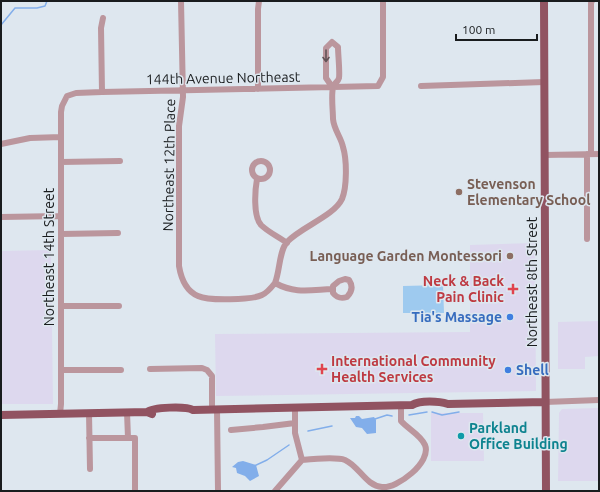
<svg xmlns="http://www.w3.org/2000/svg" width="600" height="492" viewBox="0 0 600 492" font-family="Ubuntu,sans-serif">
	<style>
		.commercial { fill: #ddd8ee }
		.grass { fill: #9ecaef }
		.water { fill: #82aeea }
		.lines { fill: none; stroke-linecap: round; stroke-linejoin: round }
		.stream { stroke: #82aeea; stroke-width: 1.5 }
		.minor { stroke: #bb969d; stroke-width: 6 }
		.major { stroke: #915361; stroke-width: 8 }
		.oneway { stroke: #625357 }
		.education-dot { fill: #8d6e63; stroke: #dee7ef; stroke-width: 1.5 }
		.health-dot { fill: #e0444e; stroke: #dee7ef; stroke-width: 1.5 }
		.shop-dot { fill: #3f7fe0; stroke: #dee7ef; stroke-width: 1.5 }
		.culture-dot { fill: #0f9aa8; stroke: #dee7ef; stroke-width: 1.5 }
		.labels { text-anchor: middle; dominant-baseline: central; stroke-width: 3; stroke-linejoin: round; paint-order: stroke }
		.street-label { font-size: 14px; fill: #191c1e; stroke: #dee7ef }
		.education-label { font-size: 14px; font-weight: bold; fill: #785e54; stroke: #dee7ef; text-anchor: start }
		.health-label { font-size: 14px; font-weight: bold; fill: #be3a42; stroke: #dee7ef; text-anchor: end }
		.shop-label { font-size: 14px; font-weight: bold; fill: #366cbe; stroke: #dee7ef; text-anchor: end }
		.culture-label { font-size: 14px; font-weight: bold; fill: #0d838f; stroke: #dee7ef; text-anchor: start }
	</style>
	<rect width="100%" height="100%" fill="#dee7ef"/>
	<path class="commercial" d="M535 243 536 391 216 396 215 334 470 332V245Z
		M51 250 53 404H1V251Z
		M599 321V356L585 357V369H558V322Z
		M599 408V481H558L559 413 562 409Z
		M431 413H483L484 461H431Z"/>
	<path class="grass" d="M443 285 444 313H403V286Z"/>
	<path class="water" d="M356 416H359L362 419 374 417 376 420V433L367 434 362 428 356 427 350 418H355Z
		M243 461 256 465 259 476 250 481 245 476 237 473 236 468 232 467 238 462Z"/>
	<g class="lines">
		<path class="stream" d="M1 25 15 8H37L45 6 47 1
			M432 412 442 415 459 412
			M409 415 427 412
			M375 419 387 415 392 416
			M308 431 332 426
			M254 466 267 460 289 445"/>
		<path class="minor" d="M181 1 183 97 179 126V266C181 278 186 291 198 296 208 301 252 300 262 295 267 293 271 288 275 283 295 294 310 290 332 289
			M421 86 544 82
			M258 89V9L259 1
			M102 92 101 28 103 18
			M1 144 30 138 61 137
			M587 154V239
			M591 154V3L592 1
			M545 155 599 154
			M252 170a9 9 0 1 1 18 0a9 9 0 1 1-18 0Z
			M61 162 120 161
			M257 179C255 190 253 216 261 225 268 232 279 237 287 243
			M1 217 61 216
			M61 234 118 233
			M345 279 349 280C353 286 352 292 347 297 341 299 337 298 333 293V286L339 281Z
			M275 283C280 271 279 251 287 242 301 227 334 216 342 199 347 187 347 160 343 147 341 137 334 130 333 119 333 111 331 95 333 88 333 84 338 82 339 78 340 72 338 54 338 47L332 42 326 48V78L333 88
			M61 306H119
			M150 369 202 368 207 370 212 376V410
			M61 370H121
			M545 402 599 400
			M217 409 218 491
			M127 412 128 438H135V491
			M89 413 90 469
			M60 414 61 404V112L62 106 67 96 76 93 102 92 378 86 383 77V1
			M231 430 263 427 295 423
			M89 438H128
			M302 460C312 459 337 457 345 460 359 466 366 486 382 487 397 489 432 462 425 445 421 435 408 429 401 421V405
			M275 491 302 460 295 433V408"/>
		<path class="major" d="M544 1 546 491
			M147 412C153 407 186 406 193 410L412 405C420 400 439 401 448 404L545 402
			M1 415 147 412 152 414"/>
	</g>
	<defs><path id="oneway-shaft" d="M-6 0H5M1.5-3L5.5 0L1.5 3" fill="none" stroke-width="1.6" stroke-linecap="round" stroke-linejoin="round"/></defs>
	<use class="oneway" href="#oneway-shaft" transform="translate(326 56) rotate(90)"/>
	<g class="education-dot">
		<circle cx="459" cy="192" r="4"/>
		<circle cx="510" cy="256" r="4"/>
	</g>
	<g class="health-dot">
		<path d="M511 283h4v4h4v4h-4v4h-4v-4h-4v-4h4z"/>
		<path d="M320 363h4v4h4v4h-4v4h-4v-4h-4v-4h4z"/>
	</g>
	<g class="shop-dot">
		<circle cx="510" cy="317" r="4"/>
		<circle cx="508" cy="370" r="4"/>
	</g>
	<circle class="culture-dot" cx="461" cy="436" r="4"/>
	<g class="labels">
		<g class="street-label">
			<text transform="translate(223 78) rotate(-1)">144th Avenue Northeast</text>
			<text transform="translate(169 165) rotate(-89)">Northeast 12th Place</text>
			<text transform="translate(49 257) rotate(-90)">Northeast 14th Street</text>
			<text transform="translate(532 282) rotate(-90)">Northeast 8th Street</text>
		</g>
		<g class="education-label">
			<text x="467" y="184">Stevenson<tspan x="467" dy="16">Elementary School</tspan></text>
			<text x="502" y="256" text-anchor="end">Language Garden Montessori</text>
		</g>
		<g class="health-label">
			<text x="504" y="281">Neck &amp; Back<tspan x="504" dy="16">Pain Clinic</tspan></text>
			<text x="331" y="361" text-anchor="start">International Community<tspan x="331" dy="16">Health Services</tspan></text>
		</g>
		<g class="shop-label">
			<text x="502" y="317">Tia's Massage</text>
			<text x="516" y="370" text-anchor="start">Shell</text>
		</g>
		<g class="culture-label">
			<text x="469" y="428">Parkland<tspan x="469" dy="16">Office Building</tspan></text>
		</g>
	</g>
	<rect width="600" height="492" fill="none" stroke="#191c1e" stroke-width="4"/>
	<path d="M456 34v6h81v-6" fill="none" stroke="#191c1e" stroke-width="2"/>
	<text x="462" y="34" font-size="12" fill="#191c1e" stroke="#dee7ef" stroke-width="3" paint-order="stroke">100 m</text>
</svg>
